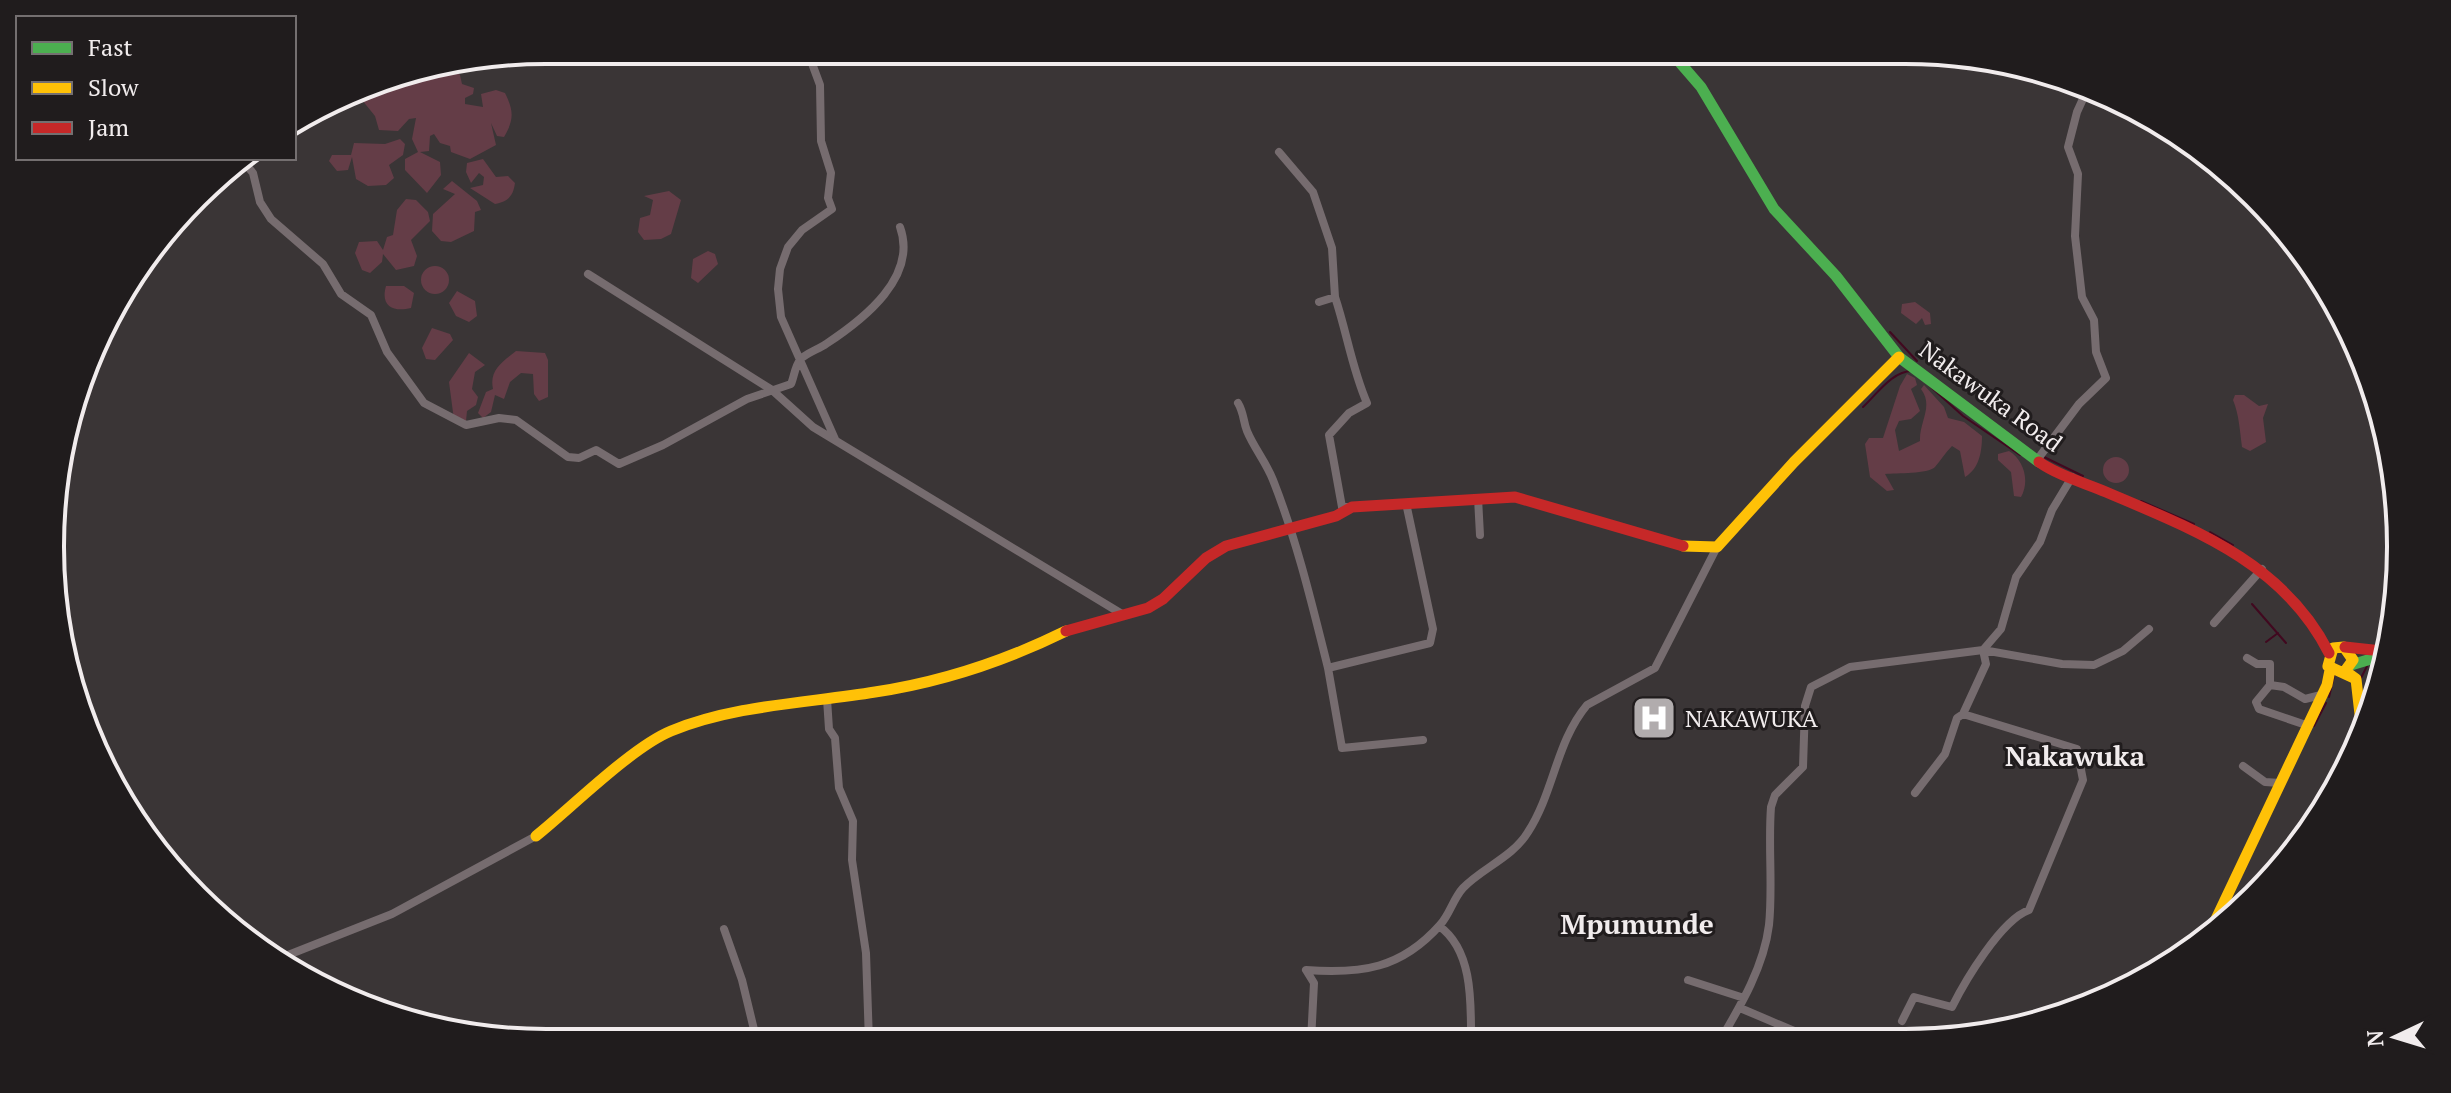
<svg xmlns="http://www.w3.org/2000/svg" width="2451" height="1093" viewBox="0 0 2451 1093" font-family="'PT Serif',serif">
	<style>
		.green { fill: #643d47 }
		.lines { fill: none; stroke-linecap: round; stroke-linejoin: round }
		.stream { stroke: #41081f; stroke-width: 2 }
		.street { stroke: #766c6f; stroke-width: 8 }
		.fast { stroke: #4caf50; stroke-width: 11 }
		.slow { stroke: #ffc107; stroke-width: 11 }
		.jam { stroke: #c62828; stroke-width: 11 }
		.labels { text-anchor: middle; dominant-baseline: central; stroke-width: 6; stroke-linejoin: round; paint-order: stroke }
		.street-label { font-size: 24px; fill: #f1eced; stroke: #201c1d }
		.poi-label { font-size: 24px; fill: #f1eced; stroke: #201c1d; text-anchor: start }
		.quarter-label { font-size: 28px; font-weight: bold; fill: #f1eced; stroke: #201c1d }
		.rim { fill: none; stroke: #f1eced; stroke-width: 4 }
	</style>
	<rect width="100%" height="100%" fill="#3a3536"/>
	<path class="green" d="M452 67 460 75 462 84 474 88 473 94 465 98V104L483 107 481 94 496 90 505 93C514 111 514 120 504 137L497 136 491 123 496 145 470 159 451 152 450 146 440 143 434 134 430 136 429 151 420 152 440 162 441 175 427 193 405 170V159L418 152 412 139 416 118 409 119 398 131 379 130 375 116 362 100C368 89 373 92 382 86 402 73 421 68 443 73Z
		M400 139 405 144 403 155 389 165 394 178 386 185 368 186 356 179 352 157 348 170 337 171 329 161 332 155H351L354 143 385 144Z
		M483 159 496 177 508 176 515 183C513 196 509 201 495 204L470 188 483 185 484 177 479 173 471 183 466 172 467 163Z
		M452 181 477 201 481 210 475 212 474 231 451 242 441 241 432 231 433 214 455 194 443 189Z
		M669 191 681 200 671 234 661 239 644 240 638 232 640 218 650 215 653 200 644 196Z
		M406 199 416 200 428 212 430 221 411 240 417 256 414 266 396 270 383 254 382 262 370 273 362 270 355 253 359 242 377 241 383 250 387 237 393 235 397 210Z
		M708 251 715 254 718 264 698 283 691 278 693 259Z
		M421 280a14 14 0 1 1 28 0a14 14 0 1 1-28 0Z
		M386 286H404L414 293 411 308C394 312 380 307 386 286Z
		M457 291 475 301 477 316 469 322 456 316 449 303Z
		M1915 302 1930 313 1931 324 1925 325 1922 318 1916 324 1901 313 1902 304Z
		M432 328 450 334 453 340 435 360 426 359 422 348Z
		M516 351 545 353 548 360V397L539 401 534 394 533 374 521 373 510 382 504 399 495 395 491 412 483 418 478 413 486 392 493 389C489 370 502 362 516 351Z
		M469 353 485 365 475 372 472 389 478 397 476 405 467 411 466 421 454 420 449 382Z
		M1907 374 1915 378 1917 385 1911 389 1920 411 1911 419 1899 421 1895 430 1899 451 1920 441C1919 422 1934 406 1921 389L1924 385 1944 407 1948 418 1964 422 1982 436C1982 452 1979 469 1965 477L1960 451 1952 446C1945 453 1941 460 1935 467 1928 474 1897 473 1885 474L1894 490 1887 491 1870 477 1865 444 1869 438H1883L1900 386Z
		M2235 395H2244L2259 406 2268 404 2263 418 2266 442 2250 451 2242 447C2240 432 2239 414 2233 400Z
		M2009 451C2024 460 2030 481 2021 497L2014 496 2011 472 1998 460V454Z
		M2103 470a13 13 0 1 1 26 0a13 13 0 1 1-26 0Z"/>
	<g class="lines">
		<path class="stream" d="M1890 332 1917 361
			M1921 378 1963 416 2020 455
			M1863 407C1877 394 1893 370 1913 371
			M2044 457 2083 476
			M2141 501 2194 524
			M2210 532 2233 545
			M2252 604 2286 643
			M2266 642 2278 633
			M2361 678 2367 666
			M2329 697 2334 676
			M2314 726 2326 703"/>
		<path class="street" d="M807 50 820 85 821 141 831 173 828 198 832 209 802 230 788 247 780 269 778 289 781 317 835 439
			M1279 152 1313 192 1332 248 1335 297
			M242 160 253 173 260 202 271 219 323 264 341 294 371 315 387 352 424 403 466 425 499 418 516 420 568 457 579 458 596 450 619 464 663 445 747 399 791 384C794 377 795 366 800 360 804 354 819 349 826 344 864 319 918 277 900 227
			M588 274 772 390 813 427 1122 614
			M1319 302 1335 297C1347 333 1352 369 1367 403L1349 413 1329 435 1342 507H1351
			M1238 403C1244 413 1243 421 1247 431 1254 448 1266 462 1273 480 1297 541 1312 604 1328 668L1430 643 1433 629 1406 503
			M2037 460 2079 404 2106 378 2096 352 2094 320 2082 297 2075 236 2078 174 2068 147 2077 112 2087 90
			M1478 498 1480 535
			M2214 623 2262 569
			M2247 658 2257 664H2270V685
			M1328 668 1342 748 1423 740
			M827 699 829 729 835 738 839 788 853 821 852 860 866 953 869 1042
			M2306 725 2259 709 2256 702 2270 685 2284 687 2305 699 2321 695
			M2243 766 2265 782 2280 783
			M1915 793 1945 754 1957 718 1963 714 1986 664 1983 650 2001 629 2016 577 2040 542 2052 510 2072 477
			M1439 926C1473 950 1471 1003 1471 1040
			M724 929 742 980 757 1042
			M283 957 392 914 536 836
			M1688 980 1744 998
			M1740 1008 1813 1039
			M1902 1021 1914 997 1952 1007C1965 981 2001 920 2029 910L2083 780 2077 749 1963 714
			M1702 1032 1720 1039
			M1721 1039C1741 1005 1764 966 1769 925 1773 887 1768 846 1771 807L1775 795 1803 767 1805 706 1811 687 1850 667 1983 650 2062 664 2094 665 2123 651 2149 629
			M1311 1041 1314 983 1306 970C1361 974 1401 969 1440 925 1450 914 1453 899 1463 888 1482 868 1513 857 1528 832 1554 792 1556 742 1587 705L1655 668 1717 547"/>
		<path class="fast" d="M1669 50 1701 87 1774 209 1836 276 1899 357 2039 462
			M2351 665 2381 656"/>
		<path class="slow" d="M1683 546 1717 547 1794 462 1899 357
			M2344 647 2353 660 2345 671 2356 679 2328 666 2333 648Z
			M2356 679 2362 732
			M536 836C571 808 632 747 671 731 734 705 808 703 875 692 942 682 1005 661 1066 631
			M2208 936 2327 685 2330 670"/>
		<path class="jam" d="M2039 462C2059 476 2085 483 2106 492 2193 529 2284 563 2329 653
			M1066 631 1148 608 1163 599 1206 558 1226 546 1336 516 1352 507 1515 497 1683 546
			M2345 647 2382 651"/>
	</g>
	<defs>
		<g id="hospital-square" transform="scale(2.3)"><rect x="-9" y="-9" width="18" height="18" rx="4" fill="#b1acad" stroke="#201c1d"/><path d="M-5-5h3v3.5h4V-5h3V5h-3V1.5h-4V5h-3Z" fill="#fff"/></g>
	</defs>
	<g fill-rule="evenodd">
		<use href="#hospital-square" x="1654" y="718"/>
	</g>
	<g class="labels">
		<g class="street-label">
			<text transform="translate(1991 396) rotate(36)">Nakawuka Road</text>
		</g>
		<g class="poi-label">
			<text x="1685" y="718">NAKAWUKA</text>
		</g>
		<g class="quarter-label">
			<text x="2075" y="755">Nakawuka</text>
			<text x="1637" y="923">Mpumunde</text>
		</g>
	</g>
	<path d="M0 0H2451V1093H0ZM546 64H1905A482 482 0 0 1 2387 546V547A482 482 0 0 1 1905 1029H546A482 482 0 0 1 64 547V546A482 482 0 0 1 546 64Z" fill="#201c1d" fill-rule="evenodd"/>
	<path class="rim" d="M546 64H1905A482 482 0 0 1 2387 546V547A482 482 0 0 1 1905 1029H546A482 482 0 0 1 64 547V546A482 482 0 0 1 546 64Z"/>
	<rect x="16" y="16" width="280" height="144" fill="#201c1d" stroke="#746f70" stroke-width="2"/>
	<rect x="32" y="42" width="40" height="12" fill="#4caf50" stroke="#746f70" stroke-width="2"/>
	<text x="88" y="56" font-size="24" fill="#f1eced">Fast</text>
	<rect x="32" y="82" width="40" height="12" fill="#ffc107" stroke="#746f70" stroke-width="2"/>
	<text x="88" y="96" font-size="24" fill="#f1eced">Slow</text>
	<rect x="32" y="122" width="40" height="12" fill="#c62828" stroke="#746f70" stroke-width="2"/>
	<text x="88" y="136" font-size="24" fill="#f1eced">Jam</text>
	<g transform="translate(2395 1037) rotate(266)" stroke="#201c1d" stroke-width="6" paint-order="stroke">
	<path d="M0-6L14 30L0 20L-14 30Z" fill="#f1eced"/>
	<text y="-12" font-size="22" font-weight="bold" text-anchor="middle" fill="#f1eced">N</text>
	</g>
</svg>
